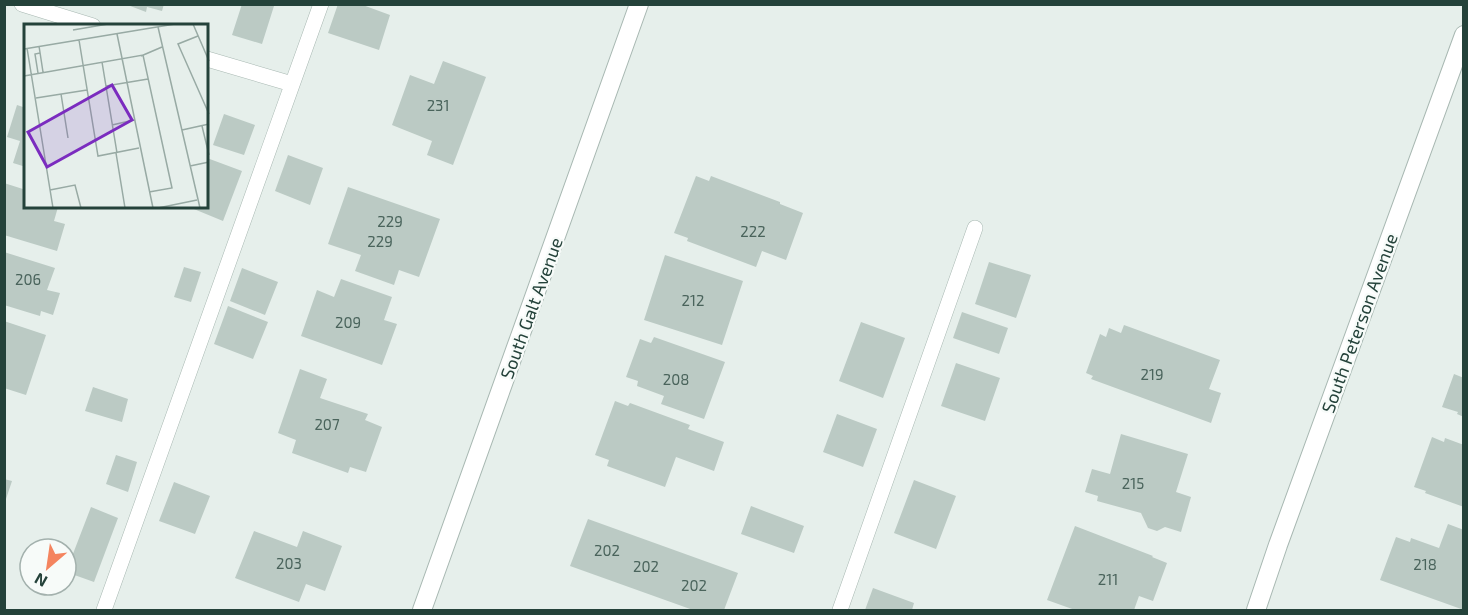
<svg xmlns="http://www.w3.org/2000/svg" width="1468" height="615" viewBox="0 0 1468 615" font-family="'Exo 2',sans-serif">
	<style>
		.building { fill: #bbcac4 }
		.lines { fill: none; stroke-linecap: round; stroke-linejoin: round }
		.lane-casing { stroke: #a8b8b2; stroke-width: 16 }
		.street-casing { stroke: #a8b8b2; stroke-width: 20 }
		.lane { stroke: #fff; stroke-width: 15 }
		.street { stroke: #fff; stroke-width: 18 }
		.labels { text-anchor: middle; dominant-baseline: central; stroke-width: 4.5; stroke-linejoin: round; paint-order: stroke }
		.number-label { font-size: 15px; fill: #4a645c }
		.street-label { font-size: 18px; fill: #24423a; stroke: #f7fbf9 }
		.inset-road { fill: none; stroke: #98aaa4; stroke-width: 1.5 }
		.view { fill: #7b2cbf; fill-opacity: 0.15; stroke: #7b2cbf; stroke-width: 3 }
		.inset-edge { fill: none; stroke: #24423a; stroke-width: 3 }
	</style>
	<rect width="100%" height="100%" fill="#e6efeb"/>
	<path class="building" d="M125 4H164L162 11 147 7 146 12Z
		M242 4H270L274 6 262 44 232 35Z
		M338 4H360L390 15 379 50 328 33Z
		M443 61 486 77 453 165 427 155 432 141 392 125 410 75 434 84Z
		M17 105 26 108V167L13 163 20 141 7 137Z
		M224 114 255 125 244 155 213 145Z
		M288 155 323 168 310 205 275 191Z
		M207 158 242 171 223 221 189 207H207Z
		M696 176 709 181 711 176 780 202V204L803 213 786 260 762 251 756 267 687 241 688 238 674 233Z
		M4 183 26 190V207H58L54 221 65 224 57 251 4 235Z
		M348 187 440 219 419 277 399 270 394 285 355 271 361 255 328 244Z
		M4 252 55 268 47 290 60 293 53 315 41 311 40 316 4 305Z
		M665 255 743 281 722 345 644 320Z
		M989 262 1031 275 1016 318 975 304Z
		M184 267 201 272 191 302 174 297Z
		M242 268 278 282 265 315 230 301Z
		M341 279 392 297 384 320 397 324 382 365 301 336 317 290 334 297Z
		M228 306 268 322 253 359 214 344Z
		M962 312 1008 328 999 354 953 338Z
		M4 321 46 335 26 395 4 388Z
		M861 322 905 338 883 398 839 381Z
		M1124 325 1220 360 1209 389 1221 393 1211 423 1091 379 1093 376 1086 373 1100 334 1106 337 1109 328 1121 333Z
		M654 337 725 362 704 419 661 404 664 396 637 386 638 381 626 377 640 339 651 343Z
		M956 363 1000 378 985 421 941 406Z
		M300 369 327 379 320 398 368 414 365 420 382 427 366 472 350 467 348 473 292 453 296 440 278 433Z
		M1454 374 1464 378V417L1457 414 1458 412 1442 407Z
		M93 387 128 399 122 422 85 411Z
		M615 401 628 406 630 403 690 425 688 429 724 442 714 471 676 457 665 487 607 466 609 460 595 455Z
		M837 414 877 429 863 467 823 452Z
		M1121 434 1188 454 1176 492 1191 497 1181 532 1165 527 1157 531 1148 528 1141 513 1097 501 1098 496 1085 492 1092 469 1110 474Z
		M1432 437 1444 442 1445 438 1464 445V507L1425 493 1426 491 1414 487Z
		M116 455 137 462 128 492 106 484Z
		M4 479 12 481 5 502H4Z
		M914 480 956 496 936 549 894 533Z
		M174 482 210 496 195 534 159 521Z
		M751 506 804 526 794 553 741 534Z
		M91 507 118 518 94 582 66 572Z
		M588 519 738 573 724 610H693L570 566Z
		M1448 524 1464 530V610L1380 580 1396 537 1410 542 1411 538 1439 548Z
		M1075 526 1153 556 1152 557 1167 563 1153 601 1139 596 1134 610H1075L1047 600Z
		M254 531 297 547 303 531 342 546 325 591 306 584 299 602 235 578Z
		M873 588 914 603 912 610H865Z"/>
	<g class="lines">
		<g class="lane-casing">
			<path id="lane" d="M22 4 93 26
				M207 59 292 84
				M104 610 321 4
				M840 610 975 228"/>
		</g>
		<g class="street-casing">
			<path id="street" d="M422 610 639 4
				M1256 610 1278 545 1464 35"/>
		</g>
		<use href="#lane" class="lane"/>
		<use href="#street" class="street"/>
	</g>
	<g class="labels">
		<g class="number-label">
			<text x="438" y="105">231</text>
			<text x="390" y="221">229</text>
			<text x="753" y="231">222</text>
			<text x="380" y="241">229</text>
			<text x="28" y="279">206</text>
			<text x="693" y="300">212</text>
			<text x="348" y="322">209</text>
			<text x="1152" y="374">219</text>
			<text x="676" y="379">208</text>
			<text x="327" y="424">207</text>
			<text x="1133" y="483">215</text>
			<text x="607" y="550">202</text>
			<text x="289" y="563">203</text>
			<text x="1425" y="564">218</text>
			<text x="646" y="566">202</text>
			<text x="1108" y="579">211</text>
			<text x="694" y="585">202</text>
		</g>
		<g class="street-label">
			<text transform="translate(531 308) rotate(-70)">South Galt Avenue</text>
			<text transform="translate(1359 323) rotate(-70)">South Peterson Avenue</text>
		</g>
	</g>
	<g transform="translate(24 24)">
		<rect width="184" height="184" fill="#e6efeb"/>
		<path class="inset-road" d="M169 0 185 37M134 3 176 184M49 6 84 0M93 10 129 184M174 12 154 20 185 90M55 16 74 132 115 124M15 22 19 48M3 24 29 184M0 25 151 0M117 32 138 23M78 38 93 129M14 49 11 30 16 29M0 52 119 31 148 164 125 168M82 62 124 55M37 70 44 114M12 74 63 66M88 101 110 96M178 102 185 131M158 106 185 100M92 129 101 184M166 142 185 138M26 166 51 161 57 184M134 184 173 176"/>
		<path class="view" d="M88 61 108 96 23 143 4 108Z"/>
		<rect width="184" height="184" class="inset-edge"/>
	</g>
	<rect width="1468" height="615" fill="none" stroke="#24423a" stroke-width="12"/>
	<g transform="translate(48 567) rotate(209)"><circle r="28" fill="#f7fbf9" stroke="#a3b1ad" stroke-width="1.5"/>
	<path d="M0-4.5L10 22L0 15L-10 22Z" fill="#f4845f"/>
	<text y="-9" font-size="16" font-weight="bold" text-anchor="middle" fill="#24423a">N</text>
	</g>
</svg>
